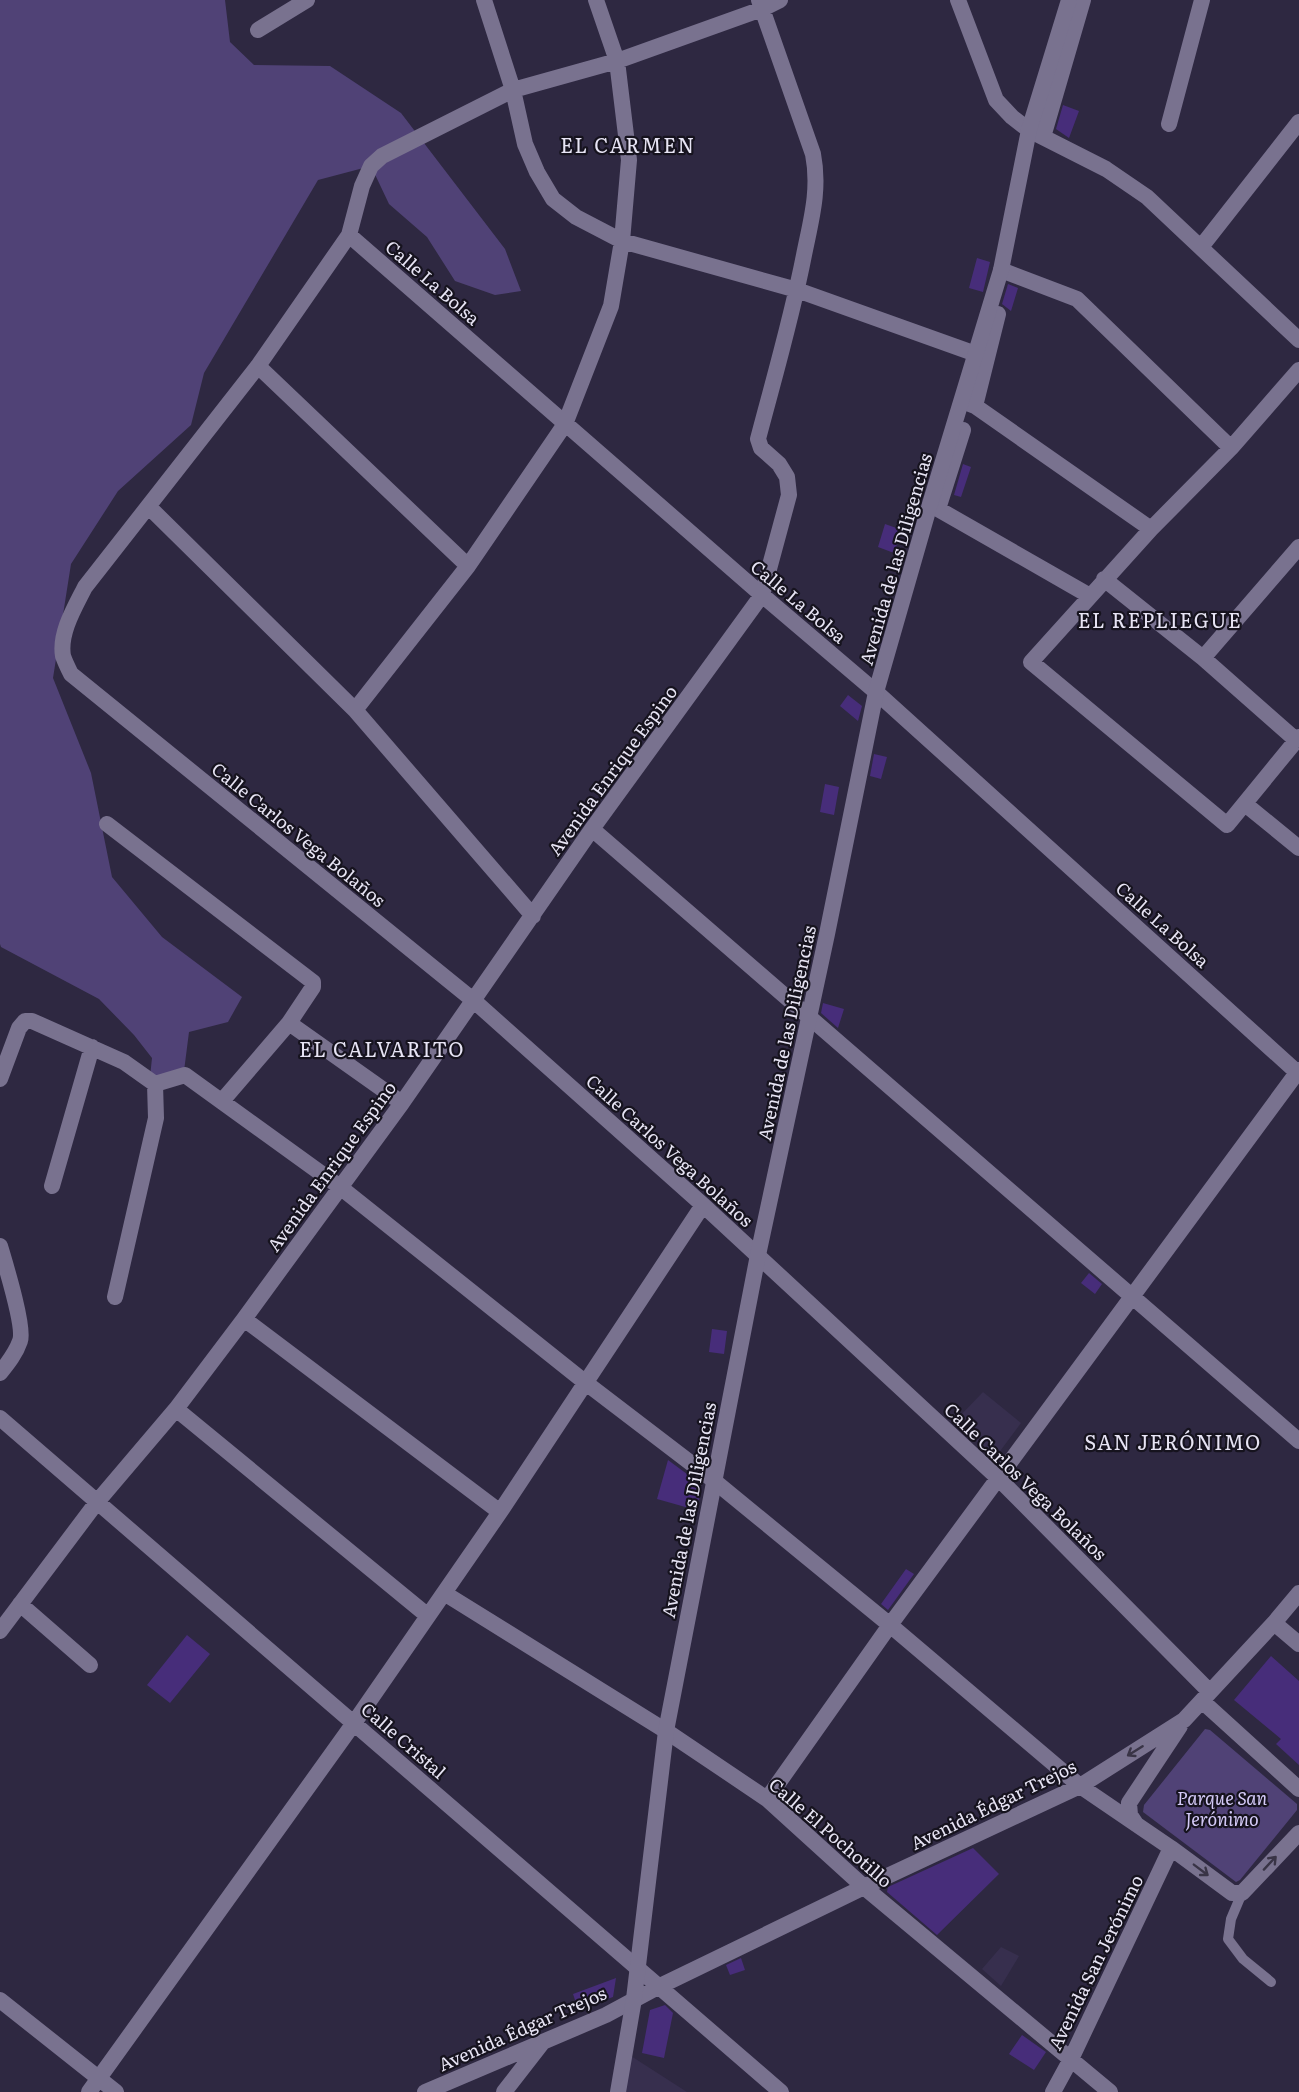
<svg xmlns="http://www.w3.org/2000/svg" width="1299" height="2092" viewBox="0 0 1299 2092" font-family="Literata,serif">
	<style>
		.built { fill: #372f4e }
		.green { fill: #504276 }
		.building { fill: #472d7a }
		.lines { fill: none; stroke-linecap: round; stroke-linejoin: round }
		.service { stroke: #79728f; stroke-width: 10 }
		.minor { stroke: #79728f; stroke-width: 16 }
		.tertiary { stroke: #79728f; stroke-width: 16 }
		.oneway { stroke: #393446 }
		.labels { text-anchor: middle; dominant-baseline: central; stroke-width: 4.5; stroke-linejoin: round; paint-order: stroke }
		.street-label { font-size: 18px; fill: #e7e4f4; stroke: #16131e }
		.park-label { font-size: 18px; font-style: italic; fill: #d4caf7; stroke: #16131e }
		.neighbourhood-label { font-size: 20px; letter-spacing: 1.5px; fill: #e7e4f4; stroke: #16131e }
	</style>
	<rect width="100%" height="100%" fill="#2e2841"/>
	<path class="built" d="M983 1392 1021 1423 995 1458 963 1429 966 1424 958 1418Z
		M1001 1947 1019 1956 1001 1986 982 1969Z
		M631 2056 687 2092H625Z"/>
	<path class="green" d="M0 0H225L230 42 254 65 330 66 401 113 505 249 521 291 495 295 455 281 427 237 389 204 371 166 318 180 204 373 191 425 118 491 71 564 53 678 91 773 112 877 162 937 242 997 228 1022 189 1032 184 1071 150 1077 152 1058 134 1035 99 999 1 947 0 944Z
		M1205 1729 1210 1730 1297 1804V1810L1240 1880 1236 1882 1143 1812 1144 1805Z"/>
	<path class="building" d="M1063 105 1079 111 1069 138 1056 129Z
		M977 258 990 262 983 292 969 288Z
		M1008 284 1018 288 1011 311 1002 304Z
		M963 464 971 467 961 497 954 495Z
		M885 524 902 530 894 553 878 547Z
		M848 695 862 706 858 721 840 706Z
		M874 754 887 757 881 779 870 776Z
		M825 784 839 787 834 815 820 812Z
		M823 1003 844 1009 838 1028 821 1013Z
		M1089 1273 1102 1284 1095 1294 1081 1283Z
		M712 1329 727 1331 724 1354 709 1352Z
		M668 1460 695 1480 702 1488 696 1510 657 1499Z
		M906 1569 914 1574 888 1610 881 1604Z
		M187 1635 210 1654 170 1703 147 1685Z
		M1271 1656 1299 1681V1765L1276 1744 1281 1739 1234 1700Z
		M973 1848 999 1874 937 1935 887 1892 888 1887Z
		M741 1958 745 1970 730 1975 726 1965Z
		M616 1978 613 1997 578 2009 573 1994Z
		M665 2005 673 2013 664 2058 642 2053 650 2010Z
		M1022 2035 1046 2052 1034 2070 1009 2054Z"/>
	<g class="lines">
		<path class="service" d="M1242 1893 1231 1919 1228 1939 1243 1959 1271 1982"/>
		<path class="minor" d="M484 0 513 90 525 144 537 172 553 199 576 217 622 241 797 290 976 354
			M780 0 762 9 617 61 513 90 382 156 371 166 362 186 349 235 258 366 85 587C75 607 59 633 63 656 65 662 68 668 71 674L473 1000 703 1205 999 1479 1210 1692
			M958 0 996 100 1012 117 1029 130 1106 169 1147 197 1299 340
			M258 30 307 0
			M1169 124 1202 0
			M1043 137 1083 0
			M349 235 762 595 876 692 1299 1074
			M1201 247 1299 122
			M1001 270 1077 299 1231 448
			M258 366 468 566
			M1299 370 1231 448 1151 529 1031 662 1227 825 1299 737
			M962 401 975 406 1151 529
			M975 406 998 314
			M963 430 938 509 1090 596
			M149 507 355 710 533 916
			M1104 579 1203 658 1296 740
			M1203 658 1299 547
			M355 710 468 566 565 424 611 306 622 241 629 160 617 61 596 0
			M1245 804 1299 848
			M107 824 313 982V987L289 1023 222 1101
			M592 829 1299 1441
			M289 1023 402 1103
			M0 1079 19 1028 25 1021H32L124 1062 155 1084 185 1075 340 1187 586 1383 713 1480 890 1625 1080 1786 1171 1848 1232 1893H1242L1299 1833
			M52 1186 92 1047
			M0 1246C5 1263 25 1328 20 1341 16 1353 8 1363 0 1373
			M115 1297 156 1118 155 1084
			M244 1319 500 1512
			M176 1409 428 1616
			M0 1418 781 2092
			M444 1593 666 1731 767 1799 864 1887 1110 2092
			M20 1604 90 1665
			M1274 1623 1299 1644
			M0 1631 97 1502 176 1409 244 1319 402 1103 592 829 762 595 789 495 787 477 779 464 761 448 758 439C774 378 792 317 804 255 811 220 820 190 813 154L759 0
			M1202 1701 1299 1789
			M767 1799 890 1625 1299 1070
			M1136 1824 1130 1815 1129 1803 1180 1726
			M0 2000 116 2092
			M89 2092 354 1723 500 1512 703 1205
			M425 2092 606 2015 658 1987 864 1887 1080 1786 1184 1720 1274 1623 1299 1593
			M504 2092 542 2043
			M1053 2092 1071 2059 1171 1848"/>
		<path class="tertiary" d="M618 2092 634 1999 666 1731 758 1255 827 934 876 692 930 504 1001 270 1029 130 1069 0"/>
	</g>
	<defs><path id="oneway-shaft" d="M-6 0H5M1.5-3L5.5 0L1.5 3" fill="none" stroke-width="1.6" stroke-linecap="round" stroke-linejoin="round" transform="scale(1.5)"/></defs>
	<g class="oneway">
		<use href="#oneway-shaft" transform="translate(1135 1751) rotate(148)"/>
		<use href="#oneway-shaft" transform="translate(1270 1863) rotate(-47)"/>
		<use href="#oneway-shaft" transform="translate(1201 1870) rotate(37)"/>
	</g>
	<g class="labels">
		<g class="street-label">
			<text transform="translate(433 282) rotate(41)">Calle La Bolsa</text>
			<text transform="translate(895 559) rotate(-74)">Avenida de las Diligencias</text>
			<text transform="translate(799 601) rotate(40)">Calle La Bolsa</text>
			<text transform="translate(612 770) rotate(-54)">Avenida Enrique Espino</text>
			<text transform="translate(299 834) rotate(39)">Calle Carlos Vega Bolaños</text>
			<text transform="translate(1163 924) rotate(42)">Calle La Bolsa</text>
			<text transform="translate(786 1033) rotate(-78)">Avenida de las Diligencias</text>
			<text transform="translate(670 1150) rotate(42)">Calle Carlos Vega Bolaños</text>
			<text transform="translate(331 1166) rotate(-54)">Avenida Enrique Espino</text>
			<text transform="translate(1026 1481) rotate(44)">Calle Carlos Vega Bolaños</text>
			<text transform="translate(688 1510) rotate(-79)">Avenida de las Diligencias</text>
			<text transform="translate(404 1740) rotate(41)">Calle Cristal</text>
			<text transform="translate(993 1804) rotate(-26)">Avenida Édgar Trejos</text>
			<text transform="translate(831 1832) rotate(41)">Calle El Pochotillo</text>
			<text transform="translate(1095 1962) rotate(-64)">Avenida San Jerónimo</text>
			<text transform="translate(522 2028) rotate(-24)">Avenida Édgar Trejos</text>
		</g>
		<g class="park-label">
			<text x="1222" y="1797">Parque San<tspan x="1222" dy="21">Jerónimo</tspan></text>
		</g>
		<g class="neighbourhood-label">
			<text x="628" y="144">EL CARMEN</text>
			<text x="1160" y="619">EL REPLIEGUE</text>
			<text x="382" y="1048">EL CALVARITO</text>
			<text x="1173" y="1441">SAN JERÓNIMO</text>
		</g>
	</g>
</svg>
